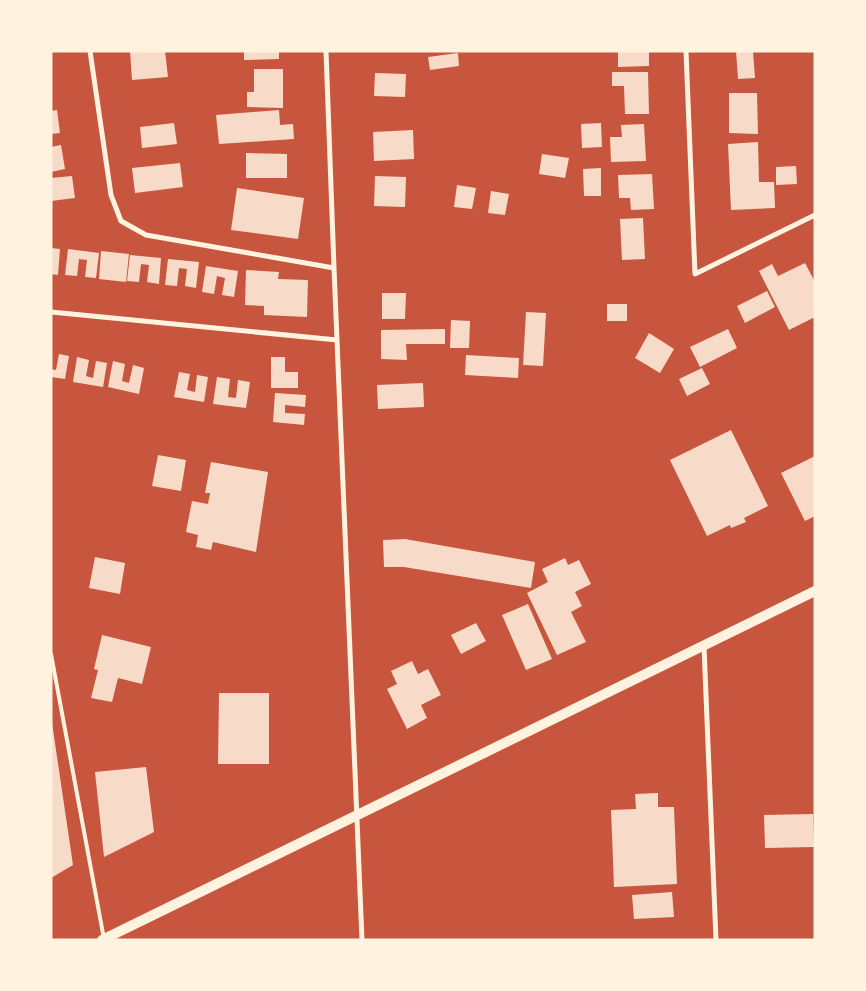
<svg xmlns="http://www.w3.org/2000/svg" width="866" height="991" viewBox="0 0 866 991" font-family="Bitter,serif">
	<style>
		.building { fill: #f7dbc8 }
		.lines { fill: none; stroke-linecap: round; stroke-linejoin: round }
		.service { stroke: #fff3e0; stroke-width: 4 }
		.minor { stroke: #fff3e0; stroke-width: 5 }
		.secondary { stroke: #fff3e0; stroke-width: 10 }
	</style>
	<rect width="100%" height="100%" fill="#c8553d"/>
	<path class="building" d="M130 51H165L168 77 132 80Z
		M244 51H279V59L244 60Z
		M618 51H649V66L618 67Z
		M736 51H753L755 78 738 79Z
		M458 53 459 66 430 70 428 57Z
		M254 69H283V108L247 107V92H254Z
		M612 72H648L649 114H625L624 86H612Z
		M375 73 406 74 405 97 374 96Z
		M729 93H757L758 134 729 133Z
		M57 110 60 133 51 134V111Z
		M279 110 280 125 293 124 294 139 219 144 216 115Z
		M174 123 177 144 142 148 140 127Z
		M601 123 602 147 582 148 581 124Z
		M644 124 646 161 611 162 610 137H622L621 125Z
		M413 130 414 159 374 161 373 132Z
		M758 142 759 182H774L775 208 731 210 728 144Z
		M61 145 65 169 51 172V147Z
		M246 153 287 154V178H246Z
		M542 154 569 158 565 178 539 174Z
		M180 163 183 187 135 193 132 168Z
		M796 166 797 184 776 185V167Z
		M601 168V196H584L583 169Z
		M652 174 654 209 631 210 630 198H619L618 175Z
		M72 176 75 198 51 201V178Z
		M375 176 406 177 405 207 374 206Z
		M457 185 476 188 472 209 454 207Z
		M237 188 304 198 298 239 231 230Z
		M491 191 509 194 505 215 488 213Z
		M643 218 645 259 622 260 620 219Z
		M51 248 60 249 58 275 51 274Z
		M68 249 99 253 96 278 85 277 87 260 79 259 77 276 65 275Z
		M101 251 129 254 126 282 99 279Z
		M130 255 161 258 159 284 147 282 149 265 141 264 139 282 127 281Z
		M168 259 199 262 196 288 185 286 187 269 179 268 177 286 165 285Z
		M805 263 815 282V317L789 330 759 271 772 264 778 276Z
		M206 266 238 271 234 297 222 295 225 278 217 276 214 294 202 292Z
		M246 270 279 272 278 279 308 280 307 317 264 315V306L245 305Z
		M767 291 775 307 745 323 737 306Z
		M382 293H406L405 319H382Z
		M607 304H627V321H607Z
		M526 312 546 313 543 366 523 365Z
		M451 320 470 321 469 348H450Z
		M445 329V344H406L407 360 381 359V330Z
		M728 329 737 348 700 367 690 347Z
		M649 333 674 349 660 373 635 358Z
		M59 354 69 356 65 379 51 377V369L56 370Z
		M466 355 519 358 518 378 465 375Z
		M77 357 89 360 86 376 93 378 96 361 107 363 103 387 73 382Z
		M271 357H285V372H298V388H271Z
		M113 361 125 364 122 381 129 383 133 365 144 368 139 394 108 387Z
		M702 368 710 384 687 396 679 379Z
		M179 372 190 374 187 390 195 392 197 375 208 377 204 402 174 397Z
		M217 377 230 379 228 397 236 398 238 380 250 382 246 408 213 404Z
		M423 383 424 407 378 409 377 385Z
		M275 393 306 395 305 407 285 405V413L305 414 304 425 273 422Z
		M731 430 768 506 744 518 746 522 731 528 730 525 707 536 670 460Z
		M158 455 186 460 181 491 152 486Z
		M815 456V516L805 521 781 473Z
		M211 462 268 472 256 552 213 542 211 550 196 547 198 535 186 532 192 501 208 504 210 493H205Z
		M405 539 535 562 531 588 404 567H384L383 540Z
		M95 557 125 563 120 594 89 588Z
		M565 558 568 565 579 560 591 584 575 592 582 606 571 612 586 642 557 655 527 593 548 582 542 569Z
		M528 604 552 659 526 670 502 615Z
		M476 623 486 641 461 654 451 635Z
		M102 635 151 647 142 684 118 678 112 702 91 698 98 670 94 669Z
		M412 661 418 674 428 669 441 695 421 705 427 718 407 729 387 689 397 684 391 671Z
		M219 693H269V764H218Z
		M51 716 73 865 51 878Z
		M146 767 154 832 104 857 95 772Z
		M658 793V807H674L677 884 614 887 611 810 636 809 635 794Z
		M813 814 814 847 765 848 764 815Z
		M672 892 674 917 634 919 632 895Z"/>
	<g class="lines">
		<path class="service" d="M51 654 104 939"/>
		<path class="minor" d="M90 51 111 195 121 221 146 235 334 268
			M326 51 334 268 362 940
			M686 51 695 274 815 215
			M51 312 337 340
			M704 646 716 940"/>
		<path class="secondary" d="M102 940 815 591"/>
	</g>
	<rect width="866" height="991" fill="none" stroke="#fff3e0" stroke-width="105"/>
</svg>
